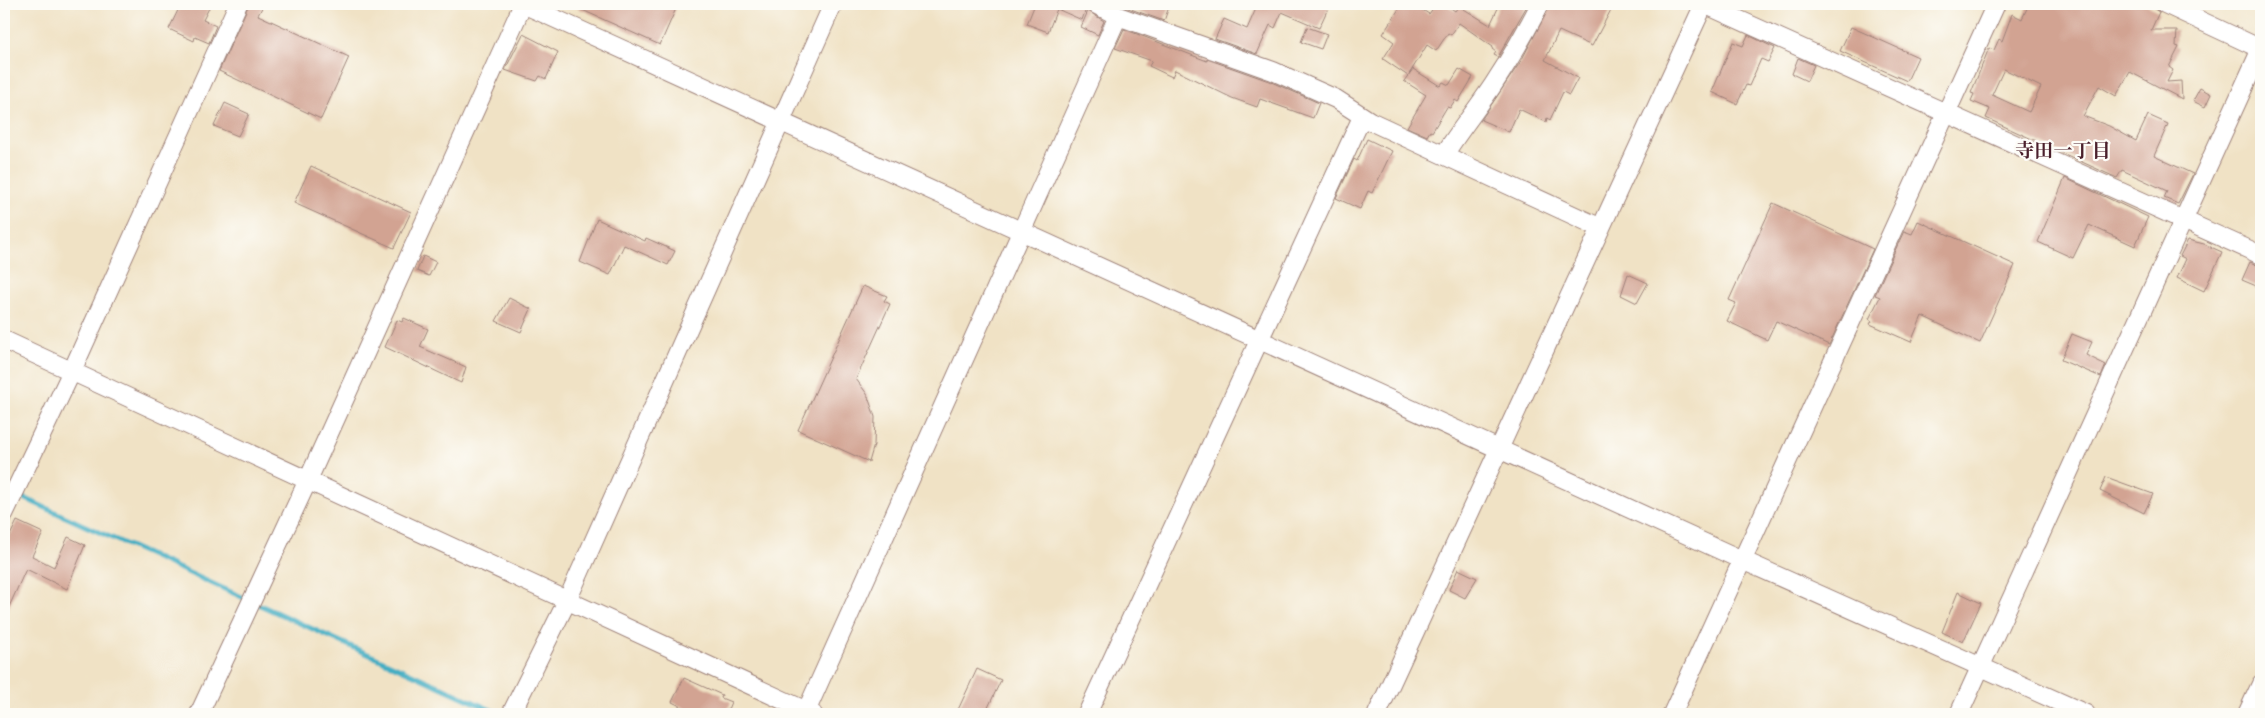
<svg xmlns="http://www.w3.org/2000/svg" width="2265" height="718" viewBox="0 0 2265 718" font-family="Alegreya,'Noto Serif JP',serif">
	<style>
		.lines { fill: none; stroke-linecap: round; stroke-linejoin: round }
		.stream { stroke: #44aec3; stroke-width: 5 }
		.building { fill: #d2a392; fill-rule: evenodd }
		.minor-casing { stroke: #9d8078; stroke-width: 20 }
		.minor { stroke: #fff; stroke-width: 18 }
		.labels { text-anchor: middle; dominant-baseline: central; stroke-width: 4.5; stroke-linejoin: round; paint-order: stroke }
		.neighbourhood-label { font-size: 19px; font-weight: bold; fill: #4a1f2b; stroke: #fdfcf7 }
	</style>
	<rect width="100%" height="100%" fill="#fdfcf7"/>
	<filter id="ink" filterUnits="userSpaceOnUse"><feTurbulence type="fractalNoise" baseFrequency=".02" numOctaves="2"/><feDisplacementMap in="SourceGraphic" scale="10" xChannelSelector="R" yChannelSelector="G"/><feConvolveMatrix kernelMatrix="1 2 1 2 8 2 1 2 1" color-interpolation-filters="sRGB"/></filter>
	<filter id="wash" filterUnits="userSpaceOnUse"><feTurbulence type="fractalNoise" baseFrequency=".0096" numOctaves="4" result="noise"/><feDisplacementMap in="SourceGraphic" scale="20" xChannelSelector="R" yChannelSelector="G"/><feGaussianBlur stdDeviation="1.12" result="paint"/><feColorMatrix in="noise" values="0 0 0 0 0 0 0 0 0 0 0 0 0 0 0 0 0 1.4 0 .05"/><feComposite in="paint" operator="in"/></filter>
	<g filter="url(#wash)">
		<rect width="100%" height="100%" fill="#f0e2c5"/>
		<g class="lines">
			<path class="stream" d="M4 489 500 714"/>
		</g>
		<g id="blocks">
			<path class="building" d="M181 4H211L203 20 216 26 209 43 195 37 194 41 169 29Z
				M249 4H264L258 15 349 57 321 119 219 71Z
				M569 4H678L660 45Z
				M1035 4H1077L1086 9 1082 20 1057 9 1048 32 1027 24Z
				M1117 4H1170L1164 21Z
				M1258 4H1330L1319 28 1282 12 1275 28 1270 25 1257 54 1215 39 1224 19 1247 29Z
				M1402 4H1413L1429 14 1436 4H1445L1455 11 1459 6 1490 25 1500 4H1528L1498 57 1494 55 1496 52 1492 49 1493 47 1459 23 1451 35 1448 33 1436 51 1427 45 1408 76 1383 59 1394 42 1383 34Z
				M1551 4H1614L1592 46 1559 31 1545 60 1578 78 1569 95 1563 92 1550 120 1547 118 1546 122 1519 109 1509 132 1481 120 1521 61Z
				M2029 4H2146L2159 12 2151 30H2177L2176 46 2179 47 2169 67 2173 70 2167 82 2181 81 2182 99 2130 72 2116 96 2099 86 2083 116 2109 126 2136 141 2148 115 2168 124 2154 156 2193 174 2178 204 2164 198 2167 191 2122 170 2117 178 1986 118 1990 109 1971 101 1974 94 1971 93 1989 48 1994 50 1999 39 2002 41 2012 14 2022 19ZM2004 69 2041 87 2029 112 1992 95Z
				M1088 11 1104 21 1098 35 1081 27Z
				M1307 27 1327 34 1321 49 1301 42Z
				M1851 27 1918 57 1907 81 1840 51Z
				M1124 29 1207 61V59L1269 81 1319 103 1313 118 1260 99 1257 107 1232 98 1175 70 1172 77 1149 66 1152 61 1115 48Z
				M523 34 558 52 546 79 540 76 537 81 505 70Z
				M1748 35 1775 48 1768 62 1761 59 1749 86 1746 85 1737 104 1712 92 1733 42 1743 46Z
				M1798 58 1814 65 1807 81 1792 74Z
				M1413 69 1440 86 1443 82 1449 85 1459 69 1473 77 1458 102 1455 100 1450 108 1447 107 1432 132 1430 131 1427 136 1407 127 1426 95 1404 81Z
				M2200 88 2211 94 2205 107 2193 101Z
				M225 103 249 114 238 136 214 126Z
				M1367 139 1392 151 1372 193 1368 191 1360 209 1336 198 1354 159 1357 161Z
				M311 166 411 212 394 248 294 203Z
				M2065 178 2148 217 2135 246 2089 225 2073 258 2038 242Z
				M1773 203 1873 249 1829 345 1776 321 1767 340 1727 321 1736 303 1729 300Z
				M597 219 645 241 646 238 675 251 668 265 624 245 610 275 580 262Z
				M1918 221 2015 265 1980 343 1922 316 1911 342 1870 324 1872 321 1869 319 1880 297 1875 295 1892 257 1904 231 1912 234Z
				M2188 240 2204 244 2222 252 2204 291 2177 278 2186 259 2180 256Z
				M423 256 436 262 429 276 417 271Z
				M2250 262 2261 267V288L2242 280Z
				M1628 274 1648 283 1637 303 1621 295Z
				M863 286 887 296 884 301 890 304 856 379 867 394 875 417 874 445 869 462 798 430Z
				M509 298 531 309 521 332 496 321Z
				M404 318 428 329 420 347 466 367 461 383 385 347 397 320 402 322Z
				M2072 334 2092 342 2086 355 2106 365 2101 377 2061 360Z
				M2106 477 2153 494 2144 513 2100 491Z
				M17 521 43 533 32 556 54 567 68 537 85 545 67 589 26 569 4 618V548Z
				M1458 569 1477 578 1465 598 1449 590Z
				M1958 592 1981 603 1963 642 1942 632Z
				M977 669 1001 680 985 714H956Z
				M684 678 722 695 721 698 731 702 726 714H697L672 702Z"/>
		</g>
	</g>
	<g filter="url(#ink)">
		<use href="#blocks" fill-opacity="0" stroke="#9d8078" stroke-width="1"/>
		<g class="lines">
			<g class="minor-casing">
				<path id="minor" d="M523 4 1742 560 2086 714
					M1095 4 1118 16 1273 71 1336 99 1370 121 1601 228
					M1704 4 2261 255
					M2165 4 2261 49
					M1444 155C1459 131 1477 109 1493 85 1510 59 1526 32 1540 4
					M4 340 813 714
					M4 514 72 371 238 4
					M199 714 308 480 523 4
					M511 714 567 601 833 4
					M805 714 1118 16
					M1087 714 1362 117
					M1377 714 1704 4
					M1672 714 1996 4
					M1959 714 2261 49
					M2247 714 2261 684"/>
			</g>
			<use href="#minor" class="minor"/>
		</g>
	</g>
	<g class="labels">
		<g class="neighbourhood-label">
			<text x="2063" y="151">寺田一丁目</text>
		</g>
	</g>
	<rect width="2265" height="718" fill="none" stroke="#fdfcf7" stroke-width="20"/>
</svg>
